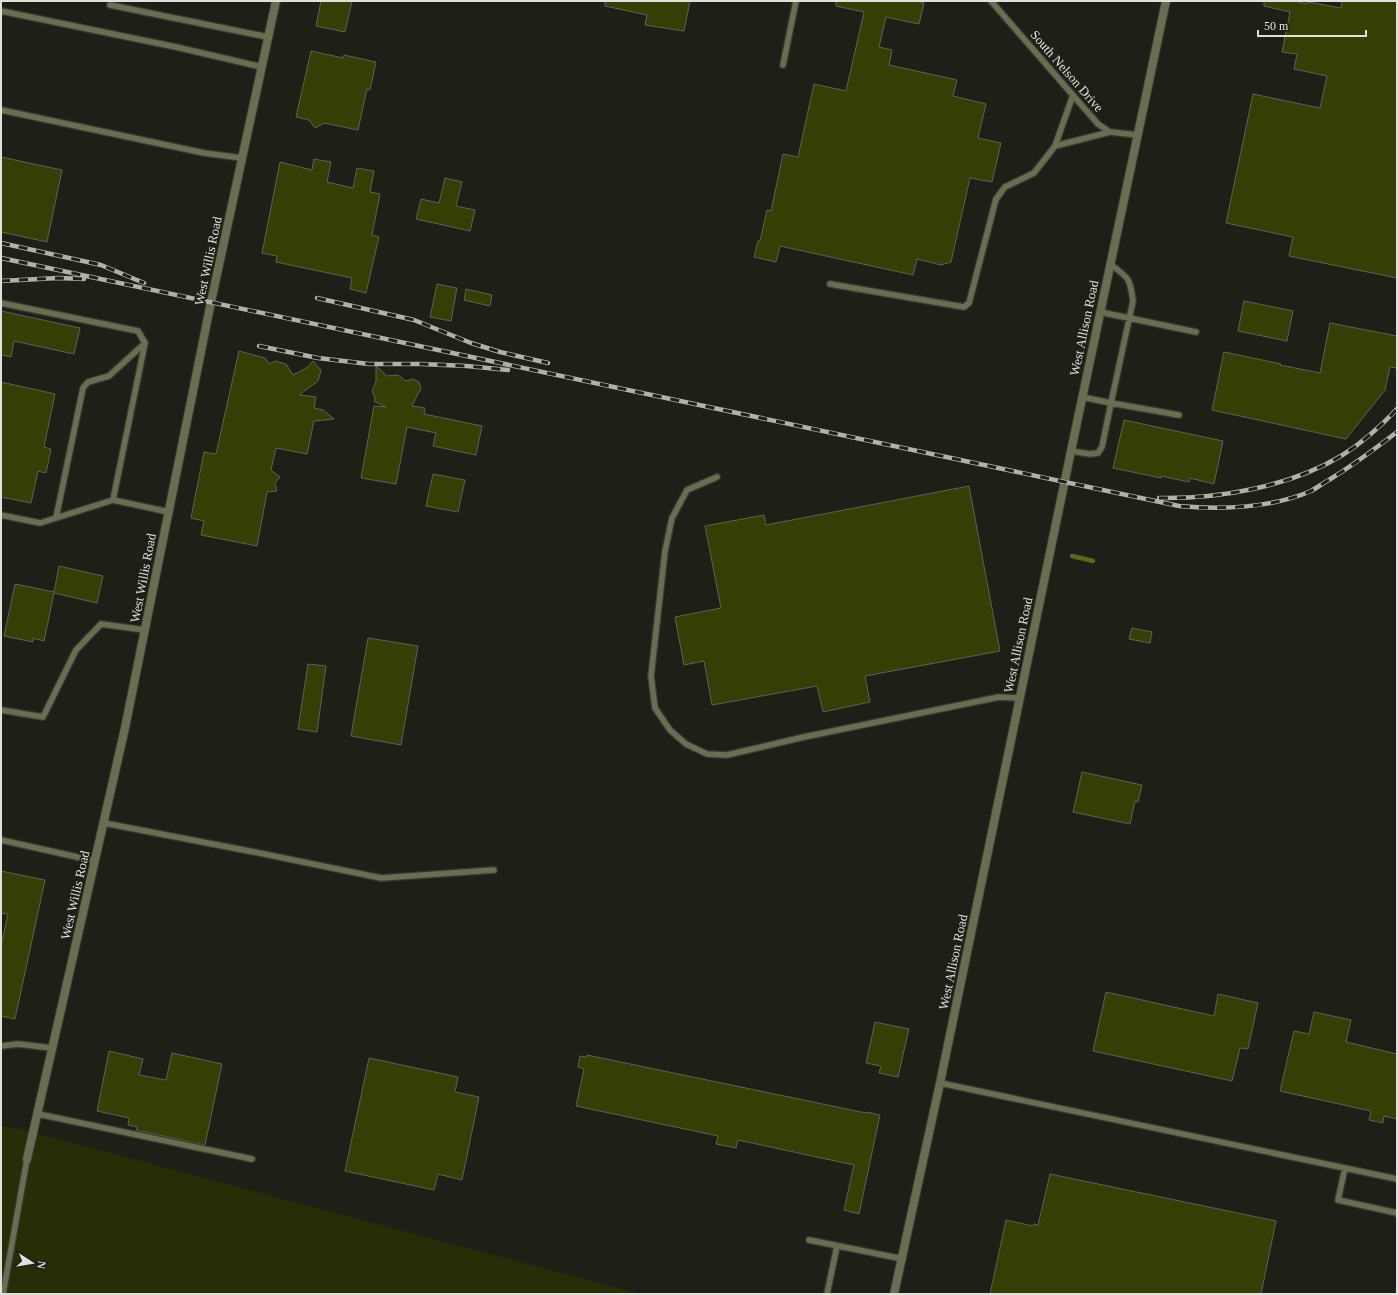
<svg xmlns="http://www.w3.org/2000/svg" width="1398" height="1295" viewBox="0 0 1398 1295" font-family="'Times New Roman',serif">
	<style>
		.green { fill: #272e07 }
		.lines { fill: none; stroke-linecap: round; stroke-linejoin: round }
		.stream { stroke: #5a6720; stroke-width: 4.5 }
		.building { fill: #353e05; stroke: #5f6258 }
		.service-casing { stroke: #393b32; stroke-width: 8 }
		.minor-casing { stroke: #393b32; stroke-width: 10 }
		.tertiary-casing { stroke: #393b32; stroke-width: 10 }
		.service { stroke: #676e52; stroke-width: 5.5 }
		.minor { stroke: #676e52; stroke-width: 8 }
		.tertiary { stroke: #676e52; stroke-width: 8 }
		.rail-casing { stroke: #afb1ab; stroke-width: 4.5 }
		.rail { stroke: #1e2017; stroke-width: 3; stroke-dasharray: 9; stroke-linecap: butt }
		.labels { text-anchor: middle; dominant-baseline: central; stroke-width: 4; stroke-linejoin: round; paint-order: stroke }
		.street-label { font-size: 13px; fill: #dfe1db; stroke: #1e2017 }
	</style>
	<rect width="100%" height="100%" fill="#1e2017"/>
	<path class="green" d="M1 1125 20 1129 640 1294H1Z"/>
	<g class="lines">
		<path class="stream" d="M1072 556 1093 561"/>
	</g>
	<path class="building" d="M321 1H352L345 32 316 26Z
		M605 1H690L684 31 645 25 647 15 605 6Z
		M836 1H916L924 3 919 24 886 17 879 47 892 50 889 65 957 80 953 96 986 104 978 138 1001 143 992 182 970 178 951 262 941 265 917 259 913 275 780 246 776 262 754 257 758 241H760L767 210 771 211 783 154 798 157 814 84 846 91 864 12 836 6Z
		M1264 1H1294L1307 4 1308 2 1341 8 1342 1H1397V278L1289 256 1293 237 1226 223 1253 94 1320 108 1327 76 1294 69 1297 54 1282 52 1290 12 1264 6Z
		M311 51 343 58 344 55 376 62 370 90 367 89 358 130 324 123 315 128 309 120 296 117Z
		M1 157 62 170 47 242 1 232Z
		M314 159 331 162 327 182 353 188 357 168 374 171 370 192 380 194 372 235 379 237 366 293 350 289 352 278 276 262 277 256 262 253 280 162 312 170Z
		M445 178 462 182 456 206 475 210 470 231 416 219 421 199 439 203Z
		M437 284 457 288 451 321 430 317Z
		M466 289 492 295 490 306 464 300Z
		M1244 301 1293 311 1287 341 1238 331Z
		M1 311 80 328 74 354 14 341 11 357 1 355Z
		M1330 323 1397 336V368L1390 367 1385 390 1346 439 1212 410 1224 352 1281 364 1280 365 1320 373Z
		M239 351 265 358 270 364 275 361 286 364 293 375 308 367 313 361 321 370 318 381 299 395 316 397 314 408 323 410 334 419 314 421 307 454 276 448 271 470 280 477 275 483 277 491 267 492 257 546 201 535 204 521 191 518 204 452 216 454Z
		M376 366 387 376 398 375 406 381 413 379 419 382 421 388 412 406 425 408 424 414 482 426 476 455 433 446 436 433 407 427 396 484 361 478 374 406 386 407 374 401 375 397 372 392 376 381Z
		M1 382 55 394 44 447 51 449 46 473 38 471 31 503 1 497Z
		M1124 420 1223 441 1214 484 1190 478 1189 482 1161 476V478L1113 468Z
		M433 474 465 480 458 512 426 506Z
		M969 486 1000 651 865 676 870 702 823 712 817 686 712 705 704 661 684 665 675 617 721 608 705 526 764 515 766 525Z
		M59 566 103 576 97 603 54 593 44 641 33 638V642L4 636 15 584 54 592Z
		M1132 628 1152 632 1150 643 1129 639Z
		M368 638 418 646 401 745 351 736Z
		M308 664 326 666 317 732 298 729Z
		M1082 772 1142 785 1138 802 1135 801 1130 824 1073 812Z
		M1 871 45 880 15 1019 1 1016V946L8 914 1 913Z
		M1106 992 1214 1016 1218 994 1258 1003 1248 1049 1240 1048 1232 1081 1093 1051Z
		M1314 1012 1351 1020 1346 1042 1397 1054V1119L1384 1116 1383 1123 1369 1120 1371 1111 1280 1091 1294 1031 1309 1034Z
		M875 1022 909 1029 898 1077 879 1073 881 1066 866 1063Z
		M109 1051 143 1059 139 1075 166 1080 172 1053 222 1064 205 1145 136 1130 137 1127 128 1125 129 1118 97 1111Z
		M587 1055 866 1113 867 1112 880 1115 859 1214 844 1210 854 1165 738 1140 736 1148 716 1144 718 1136 576 1106 584 1069 578 1067 580 1056 587 1057Z
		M369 1058 458 1077 455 1092 479 1097 462 1180 438 1174 434 1190 345 1171Z
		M1050 1174 1276 1221 1261 1294H990L1006 1220 1033 1226 1034 1224 1038 1225Z"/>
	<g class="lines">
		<g class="service-casing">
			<path id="service" d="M991 1 1098 124 1110 132 1138 135
				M110 5 268 37
				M1 11 176 47 262 67
				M783 65 796 1
				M1073 95 1055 146 1110 132
				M1 110 204 153 242 158
				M1110 264C1129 278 1130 278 1133 301L1111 403 1179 415
				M830 284 964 307 969 303 996 199 1005 187 1034 173 1055 146
				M1 303 138 331 145 343 113 500
				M1100 312 1196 332
				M1071 451 1090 454 1098 453 1102 447 1111 403 1082 397
				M717 477 687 490 672 518 665 551 651 676 655 708 670 730 686 744 707 754 727 755 804 737 999 697 1020 698
				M1 515 40 523 113 500 169 512
				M56 518 83 388 88 382 109 376 145 343
				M1 710 43 717 76 650 101 624 145 630
				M104 823 254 852 381 878 494 870
				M1 840 95 861
				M1 1046 18 1044 52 1048
				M940 1083 1397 1179
				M38 1114 252 1159
				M1345 1168 1338 1200 1397 1213
				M809 1240 903 1259
				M3 1294 27 1159
				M827 1294 837 1246"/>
		</g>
		<g class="minor-casing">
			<path id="minor" d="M27 1159 125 728 211 302 276 1"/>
		</g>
		<g class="tertiary-casing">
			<path id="tertiary" d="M894 1294 940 1083 1071 451 1166 1"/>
		</g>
		<use href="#service" class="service"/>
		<use href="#minor" class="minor"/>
		<use href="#tertiary" class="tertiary"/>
		<g class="rail-casing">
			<path id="rail" d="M1 243 101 265 144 283
				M1 258 1179 506C1221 510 1272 508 1311 491 1318 487 1325 482 1332 478 1355 464 1376 448 1397 432
				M1 281 58 278 84 279
				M317 298 414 320 471 343 500 352 548 363
				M259 346 318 358 369 364H421L467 366 508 370
				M1159 498C1219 499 1289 487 1341 456 1362 443 1380 427 1397 409"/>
		</g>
		<use href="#rail" class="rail"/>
	</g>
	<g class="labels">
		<g class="street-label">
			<text transform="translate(1067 71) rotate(49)">South Nelson Drive</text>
			<text transform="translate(208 261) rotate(-78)">West Willis Road</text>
			<text transform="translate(1084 328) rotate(-78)">West Allison Road</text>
			<text transform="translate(143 578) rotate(-79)">West Willis Road</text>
			<text transform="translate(1018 645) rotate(-78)">West Allison Road</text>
			<text transform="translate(75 895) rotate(-77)">West Willis Road</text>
			<text transform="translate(953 962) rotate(-78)">West Allison Road</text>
		</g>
	</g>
	<rect width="1398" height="1295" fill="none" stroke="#dfe1db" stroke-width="4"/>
	<g transform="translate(32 1263) rotate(102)" stroke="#1e2017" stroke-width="3" paint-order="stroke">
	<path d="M0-3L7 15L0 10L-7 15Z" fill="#dfe1db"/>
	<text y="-6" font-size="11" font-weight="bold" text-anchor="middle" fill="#dfe1db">N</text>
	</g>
	<path d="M1258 30v6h108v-6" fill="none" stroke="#dfe1db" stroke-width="2"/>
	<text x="1264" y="30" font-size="12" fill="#dfe1db" stroke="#1e2017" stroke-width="3" paint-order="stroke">50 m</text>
</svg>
